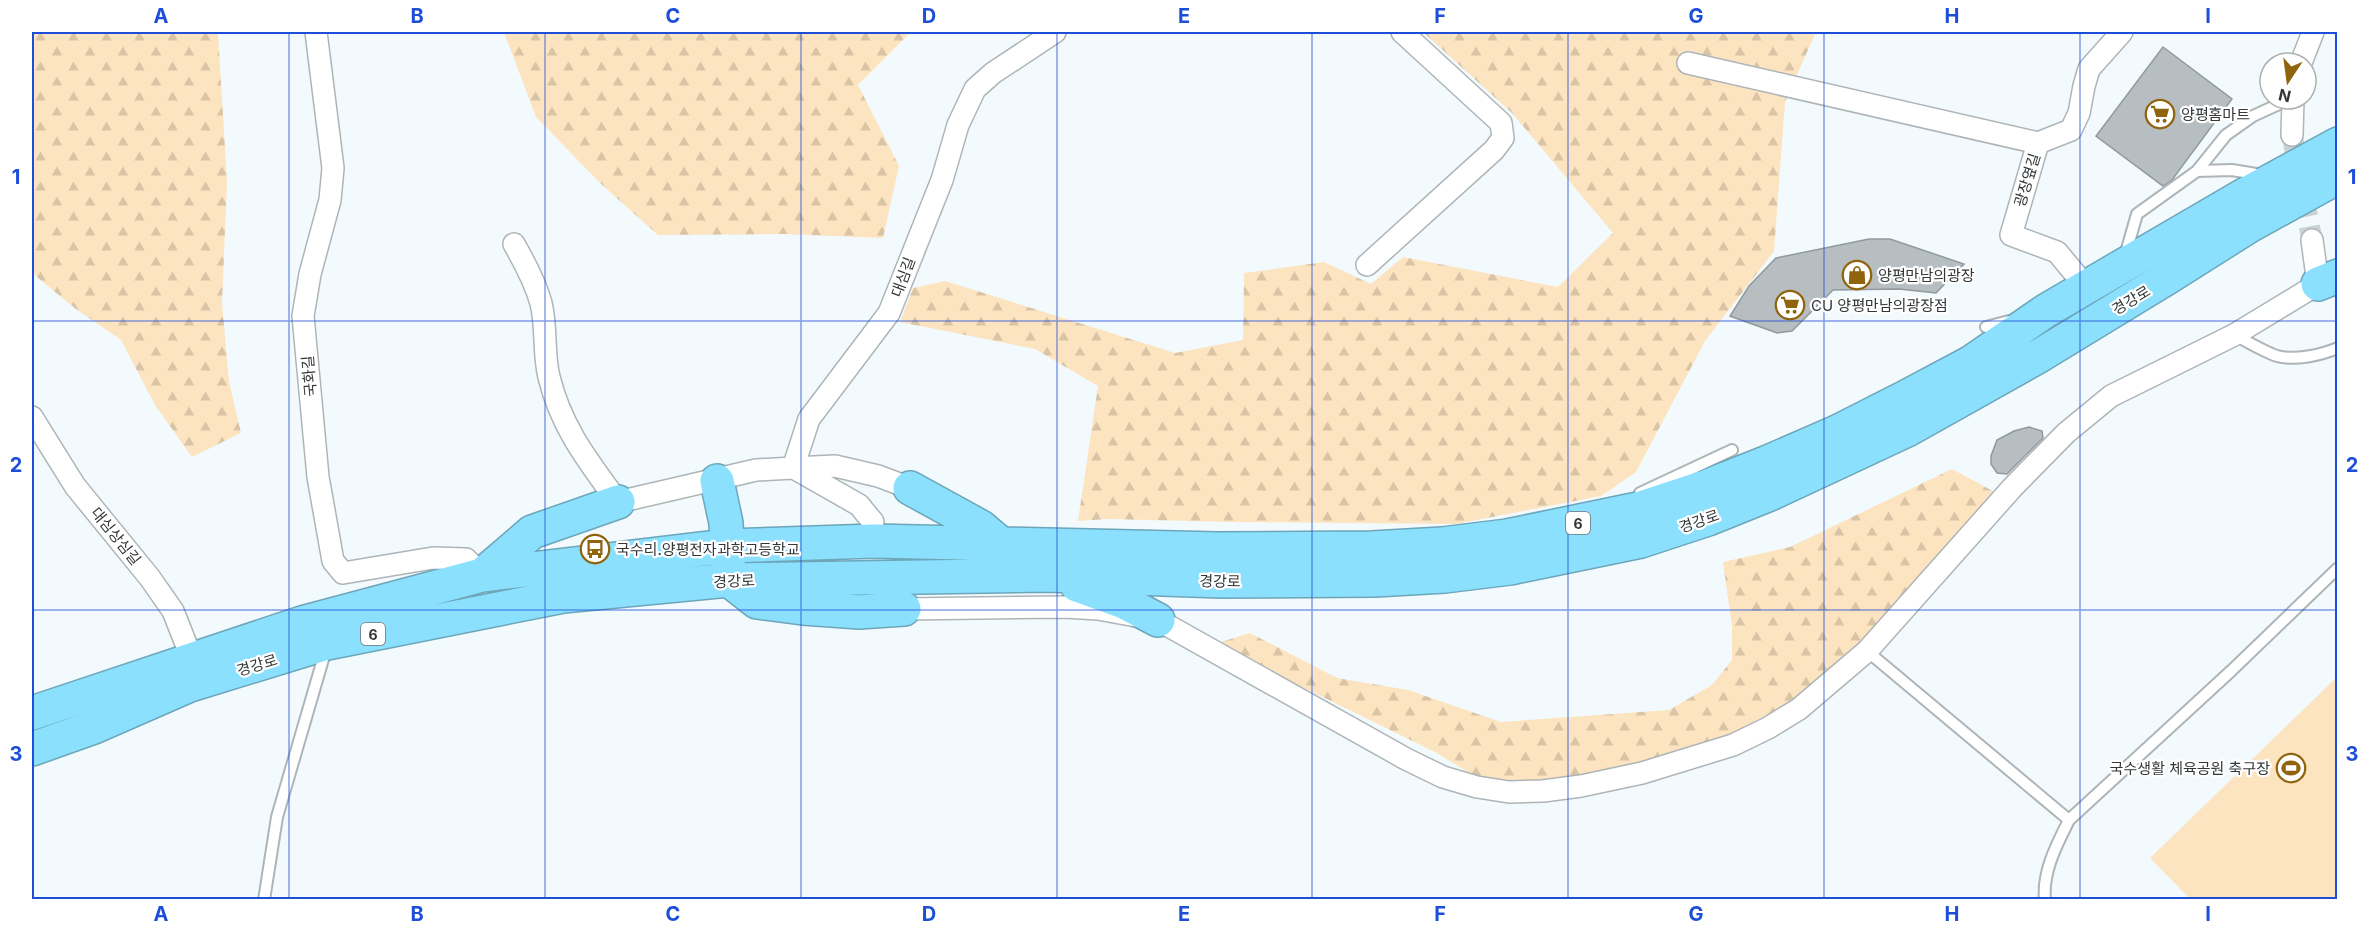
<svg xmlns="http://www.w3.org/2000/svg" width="2369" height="931" viewBox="0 0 2369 931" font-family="Inter,'Noto Sans KR',sans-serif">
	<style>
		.green { fill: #fde4c0 }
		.forest { fill: url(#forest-firs) }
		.building { fill: #b6bec1; stroke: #91999c; stroke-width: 1.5 }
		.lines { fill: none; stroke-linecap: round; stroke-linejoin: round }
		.street-tunnel { stroke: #ccd3d6; stroke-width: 21; stroke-dasharray: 21 10; stroke-linecap: butt }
		.lane-casing { stroke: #aeb5b8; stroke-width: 14 }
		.street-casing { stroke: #aeb5b8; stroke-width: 24 }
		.highway-casing { stroke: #6da5b9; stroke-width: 36 }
		.lane { stroke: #fff; stroke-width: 10 }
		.street { stroke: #fff; stroke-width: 21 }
		.highway { stroke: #8be0fe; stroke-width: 33 }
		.grid { fill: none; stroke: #1d4ed8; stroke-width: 1.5; stroke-opacity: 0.55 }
		.labels { text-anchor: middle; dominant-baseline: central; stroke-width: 4.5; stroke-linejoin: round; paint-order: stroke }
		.shield { fill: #fff; stroke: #717374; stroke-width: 1.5 }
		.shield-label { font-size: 14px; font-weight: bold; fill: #343738 }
		.poi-label { font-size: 15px; fill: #343738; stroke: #fff; text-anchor: start }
		.street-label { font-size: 15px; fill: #343738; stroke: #fff }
		.neatline { fill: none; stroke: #1d4ed8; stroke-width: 2 }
		.grid-label { font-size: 20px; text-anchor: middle; font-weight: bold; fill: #1d4ed8 }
	</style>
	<defs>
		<pattern id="forest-firs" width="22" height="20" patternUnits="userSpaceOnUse" patternTransform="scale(1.5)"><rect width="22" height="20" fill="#fde4c0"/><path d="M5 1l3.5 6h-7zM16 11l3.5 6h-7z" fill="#d9c4a6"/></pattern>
	</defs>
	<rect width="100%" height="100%" fill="#f2fafd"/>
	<path class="green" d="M2337 677V899H2190L2150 858Z"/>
	<path class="forest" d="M32 32H218L227 182 222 303 229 382 241 433 192 457 155 405 121 340 76 309 32 273Z
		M504 32H911L858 85 899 166 883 238 784 234 658 235 600 183 536 117Z
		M1423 32H1816L1785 102 1774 251 1705 341 1636 472 1601 496 1456 524 1232 522 1107 519 1078 521 1098 386 1035 349 900 322 913 288 945 281 1175 353 1243 340 1244 273 1324 262 1371 284 1403 257 1558 287 1613 233 1512 113Z
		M1952 469 2013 502 1804 695 1710 745 1645 768 1509 787 1476 777 1435 752 1214 644 1250 633 1337 678 1408 690 1501 722 1669 710 1712 685 1732 660V627L1723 562 1790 547Z"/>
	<path class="building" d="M2163 47 2232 99 2172 180 2163 186 2096 136Z
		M1869 239H1890L1964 264 1936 293 1899 289 1833 290 1792 331 1777 333 1730 316 1749 286 1776 258Z
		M2029 427 2042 431 2043 438 2007 474 1997 473 1991 464V456L1997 440 2014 431Z"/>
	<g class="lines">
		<path class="street-tunnel" d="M2292 135 2312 240"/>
		<g class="lane-casing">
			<path id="lane" d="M2197 171 2226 135 2253 116 2290 99
				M2125 256 2137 214 2197 171 2232 170 2262 175
				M1986 327 2009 321
				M2235 335C2248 342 2263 351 2277 356 2295 361 2321 355 2338 348
				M1640 493 1732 450
				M1867 651 2069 820 2231 671 2338 568
				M264 900 277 817 326 649
				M2045 900C2042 872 2057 844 2069 820"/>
		</g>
		<g class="street-casing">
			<path id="street" d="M316 32 333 168 330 200 310 274 303 316 318 477 333 561 343 573 433 558 466 559 482 575
				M1688 63 2038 143
				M2301 63 2313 32
				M2292 135 2293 99
				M514 244C525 263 535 282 541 303 547 327 543 353 549 377 561 427 588 461 618 502L756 470 793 468 835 466 878 476 910 488
				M1367 265 1494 150 1503 138 1501 123 1402 32
				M2087 288 2057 252 2011 235 2038 143 2071 130 2079 113 2084 86 2089 69 2122 32
				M32 417 75 486 150 578 173 611 192 659
				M793 468 809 419 889 313 942 180 958 125 975 89 993 73 1055 32
				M794 468 859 505 873 522
				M904 602V609L1065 607 1098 609 1158 620 1406 759 1443 777 1477 787 1509 792 1543 791 1581 786 1642 773 1733 745 1768 728 1799 709 1867 651 2012 488 2066 433 2111 396 2234 335 2318 284 2312 240"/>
		</g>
		<g class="highway-casing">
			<path id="highway" d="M2318 284 2338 276
				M717 481 726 523 729 580 757 602 803 608 859 612 904 609
				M910 488 981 527 1001 544
				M482 575 532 532 618 502
				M1077 585 1124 602 1158 620
				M32 713 302 623 482 575 727 546 874 541 1218 549 1372 548 1442 544 1507 536 1638 509 1705 487 1768 462 1837 432 1904 398 1970 363 2047 310 2246 194 2338 144
				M32 749 94 727 190 685 327 643 563 596 729 580 1047 575 1221 581 1375 580 1445 576 1510 568 1641 541 1708 519 1770 494 1907 430 2039 356 2167 278 2249 226 2338 177"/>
		</g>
		<use href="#lane" class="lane"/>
		<use href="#street" class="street"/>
		<use href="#highway" class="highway"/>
	</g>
	<path class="grid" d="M289 32V900M545 32V900M801 32V900M1057 32V900M1312 32V900M1568 32V900M1824 32V900M2080 32V900M32 321H2338M32 610H2338"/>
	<defs>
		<g id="supermarket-ring" transform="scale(1.5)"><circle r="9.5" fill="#fff" stroke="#90640d" stroke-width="1.5"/><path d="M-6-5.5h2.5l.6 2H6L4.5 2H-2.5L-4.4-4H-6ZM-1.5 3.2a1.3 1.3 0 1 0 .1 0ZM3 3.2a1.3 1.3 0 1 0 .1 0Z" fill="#90640d"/></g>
		<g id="shop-ring" transform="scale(1.5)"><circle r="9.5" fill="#fff" stroke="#90640d" stroke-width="1.5"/><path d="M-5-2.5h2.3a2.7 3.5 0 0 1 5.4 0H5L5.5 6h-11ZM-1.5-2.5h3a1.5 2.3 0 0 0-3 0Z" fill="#90640d"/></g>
		<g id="bus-ring" transform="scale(1.5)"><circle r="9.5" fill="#fff" stroke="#90640d" stroke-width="1.5"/><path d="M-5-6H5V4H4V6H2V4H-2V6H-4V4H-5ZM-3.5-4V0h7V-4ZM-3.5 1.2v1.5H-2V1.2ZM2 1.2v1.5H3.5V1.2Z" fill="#90640d"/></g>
		<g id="stadium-ring" transform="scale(1.5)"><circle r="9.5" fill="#fff" stroke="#90640d" stroke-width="1.5"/><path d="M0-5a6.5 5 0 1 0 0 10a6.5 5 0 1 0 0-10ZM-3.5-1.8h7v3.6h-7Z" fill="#90640d"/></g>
	</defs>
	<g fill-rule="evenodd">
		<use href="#supermarket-ring" x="2160" y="114"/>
		<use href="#shop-ring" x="1857" y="275"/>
		<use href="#supermarket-ring" x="1790" y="305"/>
		<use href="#bus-ring" x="595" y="549"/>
		<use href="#stadium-ring" x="2291" y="768"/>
	</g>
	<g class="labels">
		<g class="shield">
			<rect x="1566" y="512" width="24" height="22" rx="4.5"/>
			<rect x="361" y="623" width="24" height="22" rx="4.5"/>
		</g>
		<g class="shield-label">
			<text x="1578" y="523">6</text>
			<text x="373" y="634">6</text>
		</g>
		<g class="poi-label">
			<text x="2181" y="114">양평홈마트</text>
			<text x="1878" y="275">양평만남의광장</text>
			<text x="1811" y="305">CU 양평만남의광장점</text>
			<text x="616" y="549">국수리.양평전자과학고등학교</text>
			<text x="2270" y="768" text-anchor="end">국수생활 체육공원 축구장</text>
		</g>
		<g class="street-label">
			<text transform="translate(2027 180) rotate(-73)">광장옆길</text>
			<text transform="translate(903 277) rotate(-70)">대심길</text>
			<text transform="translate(2131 300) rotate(-31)">경강로</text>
			<text transform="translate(309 376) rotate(-95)">국화길</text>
			<text transform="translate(1699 521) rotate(-19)">경강로</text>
			<text transform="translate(116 536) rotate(51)">대심상심길</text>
			<text transform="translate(734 581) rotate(-3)">경강로</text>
			<text transform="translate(1220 581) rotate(1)">경강로</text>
			<text transform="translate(257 665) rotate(-17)">경강로</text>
		</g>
	</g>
	<rect width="2369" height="931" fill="none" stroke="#ffffff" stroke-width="66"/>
	<g transform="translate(2288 81) rotate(193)"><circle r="28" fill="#ffffff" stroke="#aeafaf" stroke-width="1.5"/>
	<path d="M0-4.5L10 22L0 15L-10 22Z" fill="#90640d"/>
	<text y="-9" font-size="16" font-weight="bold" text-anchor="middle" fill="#343738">N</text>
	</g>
	<rect x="33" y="33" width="2303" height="865" class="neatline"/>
	<g class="grid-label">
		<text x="161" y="23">A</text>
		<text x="417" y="23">B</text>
		<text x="673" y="23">C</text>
		<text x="929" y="23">D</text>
		<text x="1184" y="23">E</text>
		<text x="1440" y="23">F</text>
		<text x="1696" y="23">G</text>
		<text x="1952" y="23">H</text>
		<text x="2208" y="23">I</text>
		<text x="16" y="184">1</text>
		<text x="2352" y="184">1</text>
		<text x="16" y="472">2</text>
		<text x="2352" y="472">2</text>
		<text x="16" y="761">3</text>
		<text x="2352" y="761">3</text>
		<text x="161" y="921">A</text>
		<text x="417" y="921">B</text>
		<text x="673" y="921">C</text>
		<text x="929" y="921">D</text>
		<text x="1184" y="921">E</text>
		<text x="1440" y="921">F</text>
		<text x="1696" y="921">G</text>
		<text x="1952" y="921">H</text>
		<text x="2208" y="921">I</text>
	</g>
</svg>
